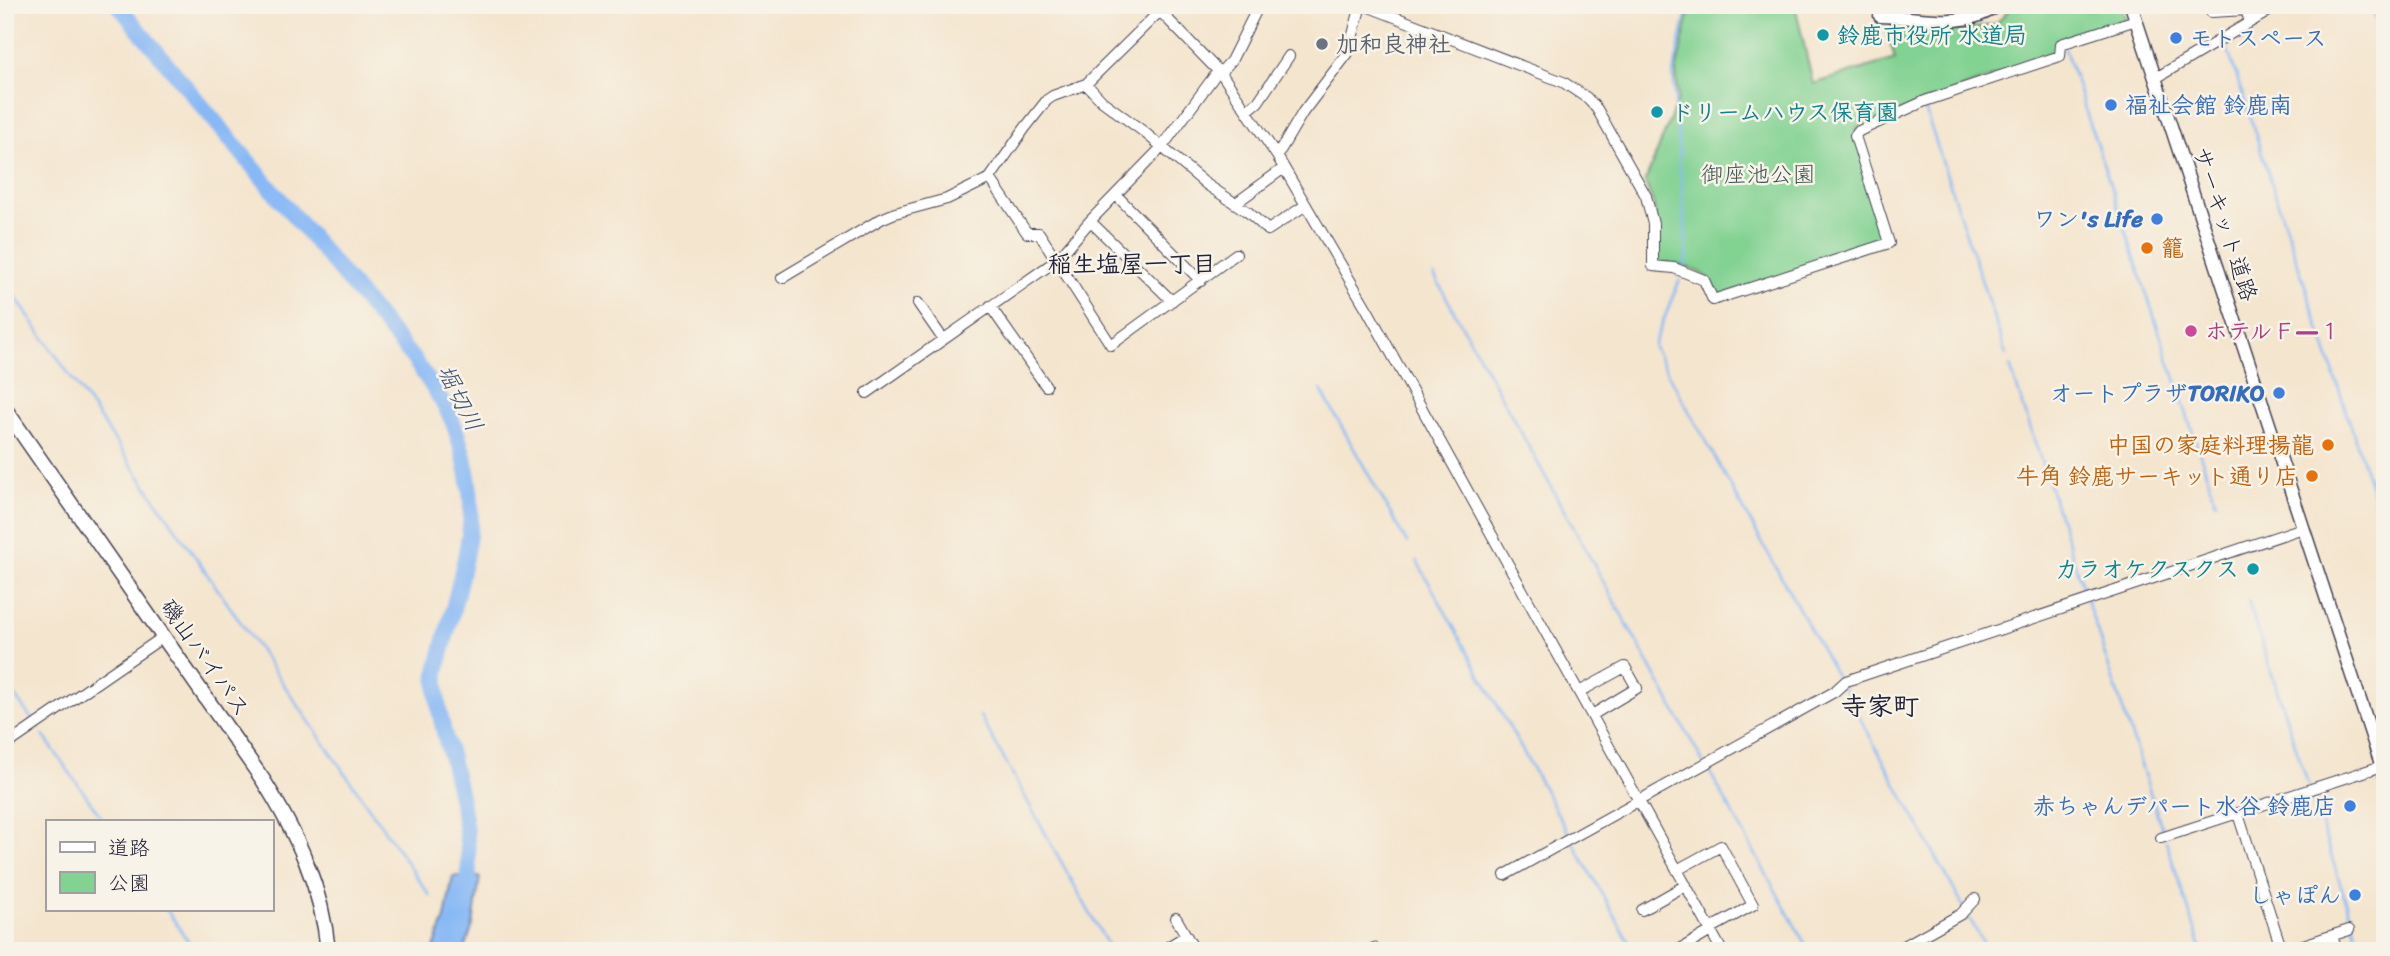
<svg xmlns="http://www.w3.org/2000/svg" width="2390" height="956" viewBox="0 0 2390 956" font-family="Sriracha,'Klee One',sans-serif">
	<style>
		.green { fill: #82d292; stroke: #527a66; stroke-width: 2 }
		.water { fill: #88b9f5; stroke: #556e98; stroke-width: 2 }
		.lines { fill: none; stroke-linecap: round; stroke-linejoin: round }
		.stream { stroke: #88b9f5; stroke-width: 2.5 }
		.river { stroke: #88b9f5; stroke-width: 16 }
		.street-casing { stroke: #423f51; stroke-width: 12 }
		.secondary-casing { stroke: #423f51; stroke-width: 15 }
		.primary-casing { stroke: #423f51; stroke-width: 17 }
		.street { stroke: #fff; stroke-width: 10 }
		.secondary { stroke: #fff; stroke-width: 12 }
		.primary { stroke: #fff; stroke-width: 14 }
		.culture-dot { fill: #0f9aa8; stroke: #f7f3e8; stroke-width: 2.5 }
		.shop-dot { fill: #3f7fe0; stroke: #f7f3e8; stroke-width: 2.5 }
		.worship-dot { fill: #6b7280; stroke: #f7f3e8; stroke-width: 2.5 }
		.food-dot { fill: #e8710a; stroke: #f7f3e8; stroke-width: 2.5 }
		.hotel-dot { fill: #d1479c; stroke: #f7f3e8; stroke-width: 2.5 }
		.labels { text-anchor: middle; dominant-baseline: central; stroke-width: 5; stroke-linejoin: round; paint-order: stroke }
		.culture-label { font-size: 23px; font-weight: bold; fill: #0d838f; stroke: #f7f3e8; text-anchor: start }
		.shop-label { font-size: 23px; font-weight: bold; fill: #366cbe; stroke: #f7f3e8; text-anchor: end }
		.worship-label { font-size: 23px; font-weight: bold; fill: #5b616d; stroke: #f7f3e8; text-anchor: start }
		.park-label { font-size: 23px; fill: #3f5755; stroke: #f7f3e8 }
		.street-label { font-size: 23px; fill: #22223b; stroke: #f7f3e8 }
		.food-label { font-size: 23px; font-weight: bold; fill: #c56008; stroke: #f7f3e8; text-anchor: end }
		.hotel-label { font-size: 23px; font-weight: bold; fill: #b23c85; stroke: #f7f3e8; text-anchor: start }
		.neighbourhood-label { font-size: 24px; font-weight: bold; fill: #22223b; stroke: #f7f3e8 }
		.water-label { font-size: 24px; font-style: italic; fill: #414f73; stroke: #f7f3e8 }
		.quarter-label { font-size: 26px; font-weight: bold; fill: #22223b; stroke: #f7f3e8 }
	</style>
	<rect width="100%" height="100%" fill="#f7f3e8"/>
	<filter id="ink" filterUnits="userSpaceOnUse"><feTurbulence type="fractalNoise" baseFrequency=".0143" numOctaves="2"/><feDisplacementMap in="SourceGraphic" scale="14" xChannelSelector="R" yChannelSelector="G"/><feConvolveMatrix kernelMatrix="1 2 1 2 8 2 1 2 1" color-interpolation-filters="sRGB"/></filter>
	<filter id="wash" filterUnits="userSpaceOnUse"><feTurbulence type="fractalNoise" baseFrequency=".00686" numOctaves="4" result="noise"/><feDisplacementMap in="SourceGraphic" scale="28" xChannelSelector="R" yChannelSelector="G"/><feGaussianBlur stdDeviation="1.57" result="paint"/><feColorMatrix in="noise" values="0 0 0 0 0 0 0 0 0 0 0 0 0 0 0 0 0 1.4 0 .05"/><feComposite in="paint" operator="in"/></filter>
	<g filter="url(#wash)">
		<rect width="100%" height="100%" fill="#f4e5ce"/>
		<path class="green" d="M1691 5H1795L1813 84 1895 59 1886 27 1917 31 1960 30 1985 26 1996 24 2013 5H2121L2126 20 2059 41 2054 54 1856 128 1885 237 1882 243 1717 297C1715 292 1713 284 1710 280 1700 269 1673 263 1659 262L1657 259 1654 205 1645 182 1678 99 1676 71Z"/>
		<path class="water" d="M1887 5H1985L1983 8 1955 14 1888 10Z
			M453 876 480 877 473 925 464 951H433L445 918Z"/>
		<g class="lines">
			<path class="stream" d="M2371 5 2385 46
				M2225 41 2385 530
				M2065 49 2216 502
				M1924 106 2006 355
				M1685 267 1687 255 1673 74 1688 5
				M1434 275 1703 762
				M1680 279 1654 344V348L1839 681
				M5 282 430 896
				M2010 366 2164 835
				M1321 390 1407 543
				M2375 501 2385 498
				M1417 561 1570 836
				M2248 601 2309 787
				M5 682 33 721
				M1843 687 1964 908
				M980 716 1111 951
				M43 735 104 821
				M1707 767 1809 951
				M2311 793 2362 951
				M2166 841 2202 951
				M1573 842 1634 951
				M166 909 195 951
				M1967 914 1988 951"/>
			<path class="river" d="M118 5 415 361C428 381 445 402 454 425 466 458 475 499 469 535 462 581 448 626 437 671 434 709 449 746 457 783 466 820 471 859 468 897"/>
		</g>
	</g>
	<g filter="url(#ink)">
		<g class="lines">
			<g class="street-casing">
				<path id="street" d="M1154 5 1223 76 1277 156 1368 311 1722 951
					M1364 5 1563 82 1587 98 1597 109 1646 196 1653 224V266L1674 268 1704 280 1713 300 1889 243 1855 136 1859 131 1925 101 2060 56 2061 44 2136 20
					M2211 5V12L2246 10 2250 22
					M1220 73 1231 61 1259 5
					M2156 78 2279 5
					M1086 84 1102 101 1144 132 1206 184 1248 212 1268 230 1306 205
					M1248 110 1258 102 1289 56
					M1277 156 1303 112 1348 53 1361 5
					M990 178 1027 233H1039L1111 345 1236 254
					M1116 195 1201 281
					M1236 203 1284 168
					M1090 221 1172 301
					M782 278 881 219 895 213 947 199 990 178 1025 128 1047 100 1053 96 1086 84 1160 11
					M918 303 943 339
					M990 306 1046 386
					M867 393 1057 260 1090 221 1162 147 1218 71
					M1579 692 1625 667 1637 688 1592 715
					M5 746 163 637
					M2238 814 2282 951
					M2161 838 2385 765
					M1677 870 1721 846 1753 905 1710 929
					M1505 875 1834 692 1846 681 2303 528
					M1642 910 1686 885
					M1176 918 1195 951
					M2332 936 2337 951
					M1374 948 1375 951
					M1161 951 1186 936
					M1677 951 1711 931
					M1895 951 1961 914 1975 899
					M2285 951 2349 930"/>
			</g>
			<g class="secondary-casing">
				<path id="secondary" d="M2131 5 2385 776
					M1880 16C1919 16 1964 31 1998 5"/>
			</g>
			<g class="primary-casing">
				<path id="primary" d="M5 409 263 780C297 834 322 887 328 951"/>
			</g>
			<use href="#street" class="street"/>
			<use href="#secondary" class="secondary"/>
			<use href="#primary" class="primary"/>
		</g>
	</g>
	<g class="culture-dot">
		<circle cx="1823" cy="35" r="7"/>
		<circle cx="1657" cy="112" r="7"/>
		<circle cx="2253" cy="569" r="7"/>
	</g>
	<g class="shop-dot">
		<circle cx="2176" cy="38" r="7"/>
		<circle cx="2111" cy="105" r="7"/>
		<circle cx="2157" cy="219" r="7"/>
		<circle cx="2279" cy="393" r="7"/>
		<circle cx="2350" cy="806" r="7"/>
		<circle cx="2355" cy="895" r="7"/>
	</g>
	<circle class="worship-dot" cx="1322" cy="44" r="7"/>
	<g class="food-dot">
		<circle cx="2147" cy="248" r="7"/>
		<circle cx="2328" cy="445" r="7"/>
		<circle cx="2312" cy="476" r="7"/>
	</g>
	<circle class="hotel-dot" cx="2191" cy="331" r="7"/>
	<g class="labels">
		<g class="culture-label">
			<text x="1837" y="35">鈴鹿市役所 水道局</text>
			<text x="1671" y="112">ドリームハウス保育園</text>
			<text x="2239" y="569" text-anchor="end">カラオケクスクス</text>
		</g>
		<g class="shop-label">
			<text x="2190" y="38" text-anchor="start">モトスペース</text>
			<text x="2125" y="105" text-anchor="start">福祉会館 鈴鹿南</text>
			<text x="2143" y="219">ワン's Life</text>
			<text x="2265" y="393">オートプラザTORIKO</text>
			<text x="2336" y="806">赤ちゃんデパート水谷 鈴鹿店</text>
			<text x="2341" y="895">しゃぽん</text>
		</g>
		<g class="worship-label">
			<text x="1336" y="44">加和良神社</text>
		</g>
		<g class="park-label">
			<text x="1758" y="174">御座池公園</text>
		</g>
		<g class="street-label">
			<text transform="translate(2225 224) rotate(72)">サーキット道路</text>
			<text transform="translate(205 658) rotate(55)">磯山バイパス</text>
		</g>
		<g class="food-label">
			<text x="2161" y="248" text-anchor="start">籠</text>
			<text x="2314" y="445">中国の家庭料理揚龍</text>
			<text x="2298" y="476">牛角 鈴鹿サーキット通り店</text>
		</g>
		<g class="hotel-label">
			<text x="2205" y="331">ホテルＦ―１</text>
		</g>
		<g class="neighbourhood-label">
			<text x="1132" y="264">稲生塩屋一丁目</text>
		</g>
		<g class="water-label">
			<text transform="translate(460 398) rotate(63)">堀切川</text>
		</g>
		<g class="quarter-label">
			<text x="1880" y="706">寺家町</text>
		</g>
	</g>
	<rect width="2390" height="956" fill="none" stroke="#f7f3e8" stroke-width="28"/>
	<rect x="46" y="820" width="228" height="91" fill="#f7f3e8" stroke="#a29fa3" stroke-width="2"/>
	<rect x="60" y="842" width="35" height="10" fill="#ffffff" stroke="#a29fa3" stroke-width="2"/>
	<text x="108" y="855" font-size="21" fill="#22223b">道路</text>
	<rect x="60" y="872" width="35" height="21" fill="#82d292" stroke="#a29fa3" stroke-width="2"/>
	<text x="108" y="890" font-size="21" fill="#22223b">公園</text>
</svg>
